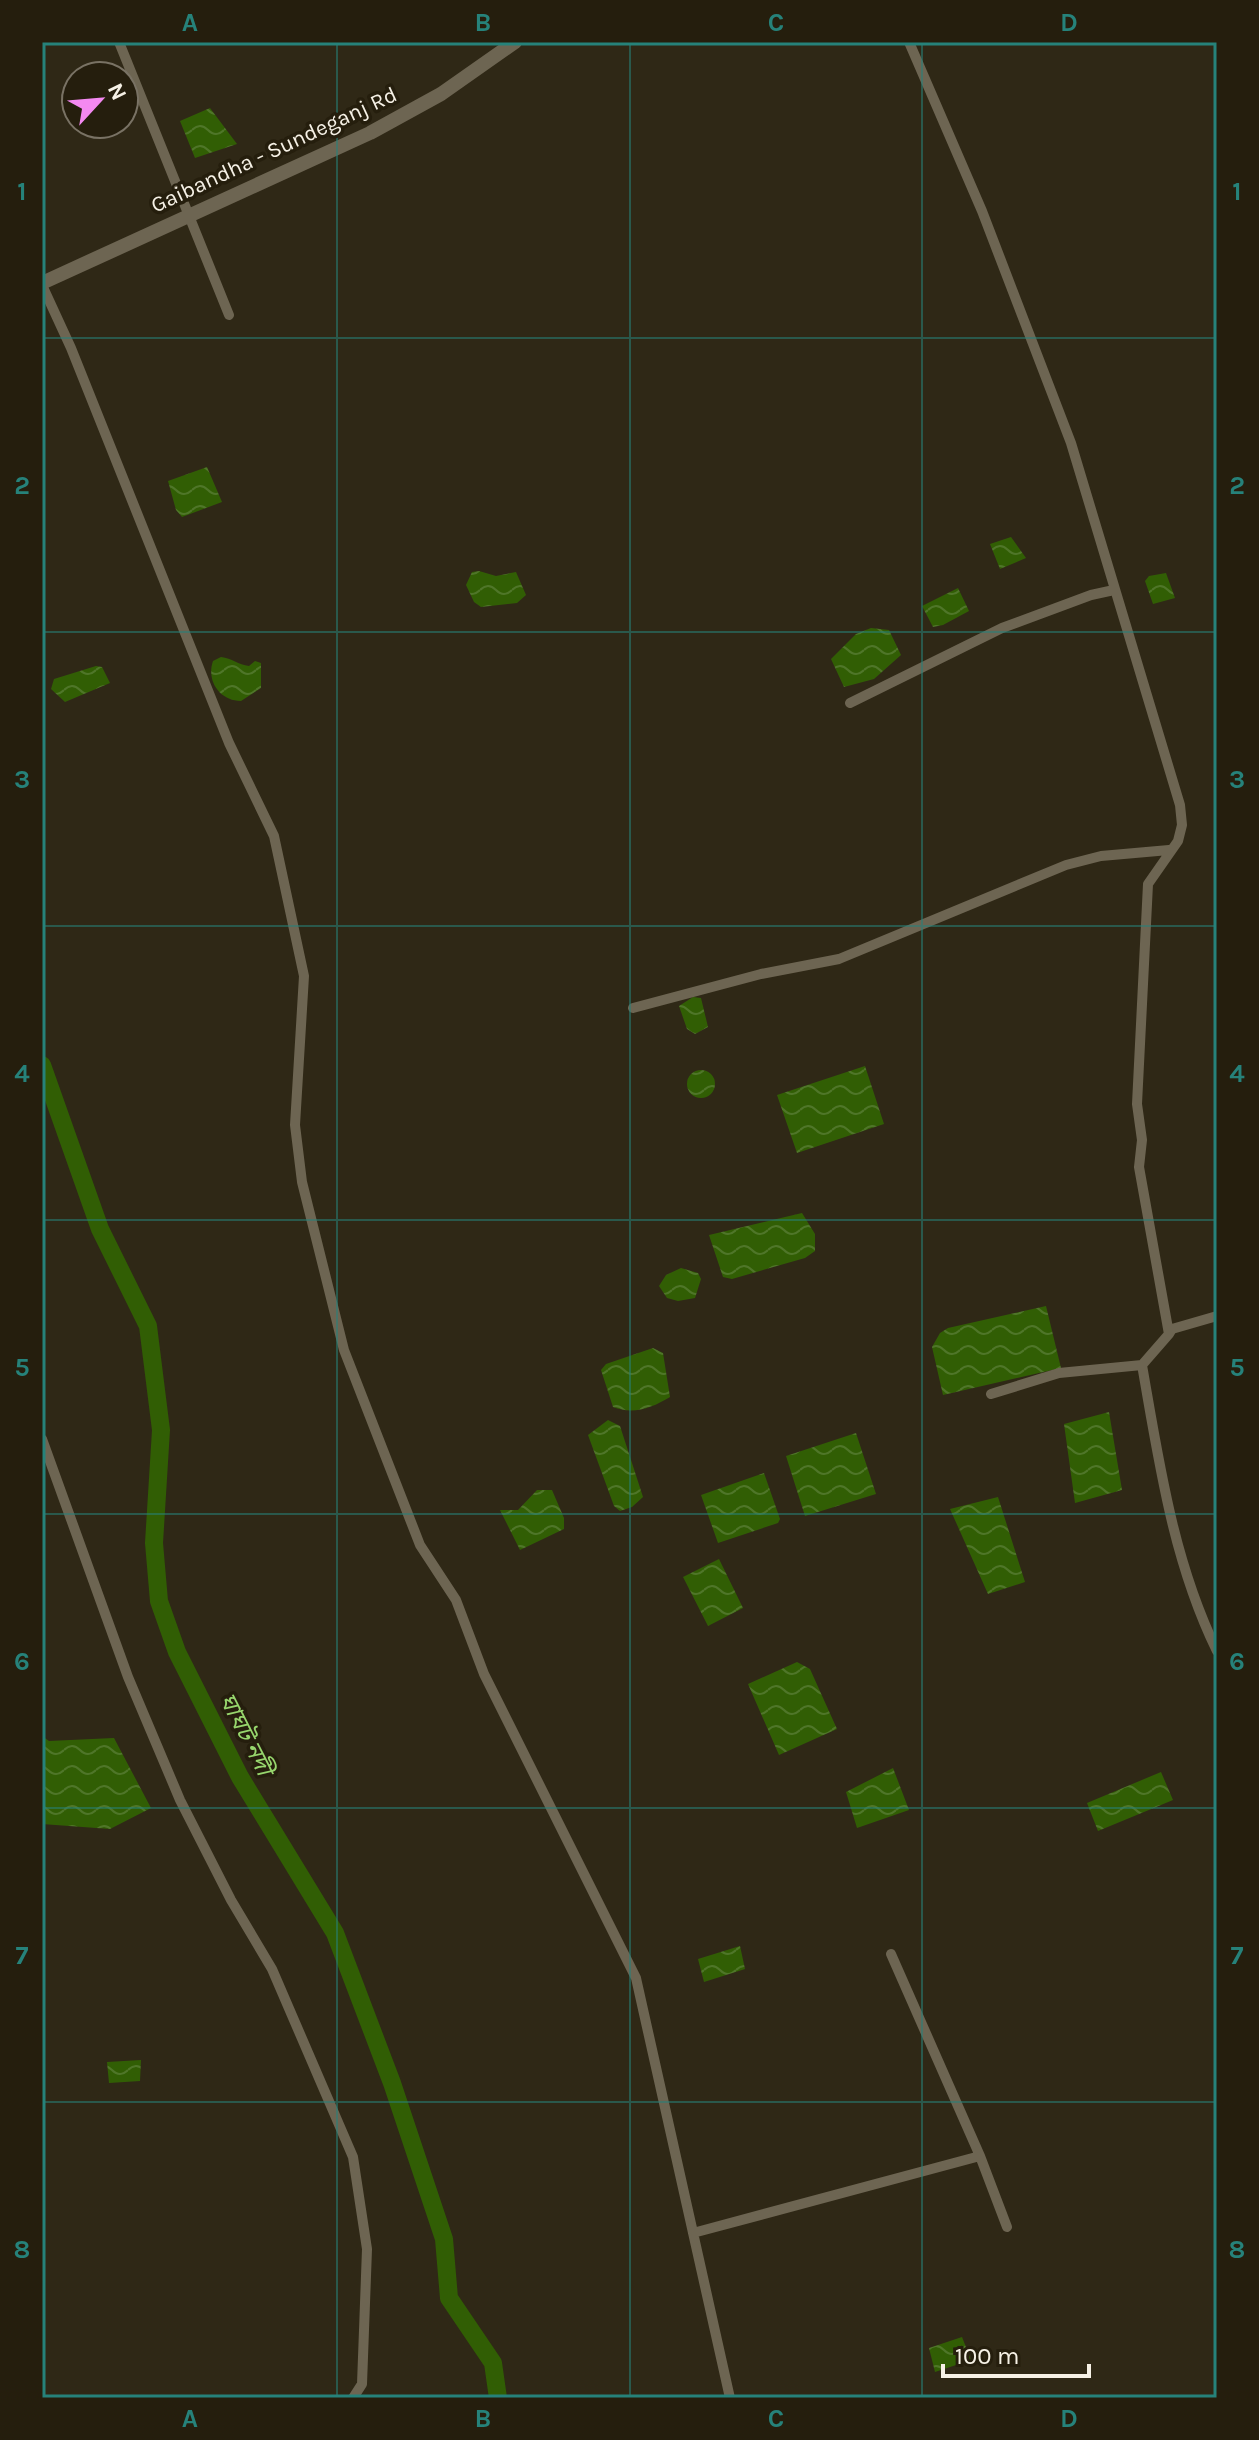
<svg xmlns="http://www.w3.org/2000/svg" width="1259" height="2440" viewBox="0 0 1259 2440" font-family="Karla,'Noto Sans Bengali',sans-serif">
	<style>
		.water { fill: url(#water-waves) }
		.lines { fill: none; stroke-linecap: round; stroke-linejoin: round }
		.river { stroke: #315e04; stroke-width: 18 }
		.street { stroke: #6d6552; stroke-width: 10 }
		.secondary { stroke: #6d6552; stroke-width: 14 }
		.grid { fill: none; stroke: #26827a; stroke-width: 2; stroke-opacity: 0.55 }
		.labels { text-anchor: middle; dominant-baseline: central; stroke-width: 7; stroke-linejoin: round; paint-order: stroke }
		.street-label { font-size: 22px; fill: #f6f1e6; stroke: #251e0d }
		.water-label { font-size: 24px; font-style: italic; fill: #97d66d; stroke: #251e0d }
		.neatline { fill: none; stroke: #26827a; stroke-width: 3 }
		.grid-label { font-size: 26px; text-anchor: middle; font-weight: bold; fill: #26827a }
	</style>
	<defs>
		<pattern id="water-waves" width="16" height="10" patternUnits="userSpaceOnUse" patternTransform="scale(2)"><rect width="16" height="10" fill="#315e04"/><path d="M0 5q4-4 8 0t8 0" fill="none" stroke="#4f7629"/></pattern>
	</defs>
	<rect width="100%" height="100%" fill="#2f2816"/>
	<path class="water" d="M210 108 237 144 195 158 180 121Z
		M207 467 222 502 182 517 176 510 168 481Z
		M1011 537 1026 558 1000 569 990 544Z
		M479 571 496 576 516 572 526 595 517 603 481 607 474 602 466 585 472 572Z
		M1166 573 1175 598 1153 604 1145 581 1149 576Z
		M958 588 969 611 943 625 933 627 922 606Z
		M871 628 889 630 901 655 874 679 844 687 831 659 856 634Z
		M221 657C232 658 238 665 249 666L255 661 261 663V688L241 701C220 701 206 681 213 661Z
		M96 666 102 667 110 683 65 702 51 689 54 679Z
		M693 997 701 998 708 1027 695 1034 687 1029 679 1006Z
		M865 1066 884 1124 797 1153 777 1095Z
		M687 1084a14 14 0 1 1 28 0a14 14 0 1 1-28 0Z
		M802 1213 815 1234V1251L805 1258 732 1279 723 1277 709 1235Z
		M681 1268 698 1273 701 1279 695 1298 678 1301 667 1298 659 1286 666 1275Z
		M1046 1306 1061 1368 943 1395 932 1347 940 1333 948 1328Z
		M653 1348 663 1353 670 1397C652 1408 633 1415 613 1407L601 1370 606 1364Z
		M1109 1412 1122 1490 1075 1503 1064 1424Z
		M608 1420 620 1426 643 1497 632 1507 620 1511 614 1506 588 1435Z
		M856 1433 876 1494 805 1516 786 1456Z
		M764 1473 780 1519 778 1523 718 1543 701 1495Z
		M537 1490H552L564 1518V1529L520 1550 500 1510H518Z
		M998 1497 1025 1582 988 1594 950 1509Z
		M719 1559 743 1608 708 1626 683 1577Z
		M797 1662 810 1669 837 1729 779 1755 748 1684Z
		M42 1736 49 1741 114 1738 151 1808 110 1829 42 1824Z
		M893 1768 909 1810 857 1828 846 1792Z
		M1161 1772 1173 1800 1098 1831 1087 1803Z
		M740 1946 745 1969 704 1982 698 1959Z
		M141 2060 140 2081 109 2083 107 2062Z
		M962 2337 971 2360 935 2372 929 2348Z"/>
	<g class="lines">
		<path class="river" d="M42 1065 100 1229 148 1326 161 1430 154 1543 159 1601 177 1652 240 1777 335 1933 392 2083 444 2239 449 2298 493 2363 498 2398"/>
		<path class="street" d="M119 42 229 315
			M909 42 982 211 1071 443 1180 805 1182 825 1178 841 1148 884 1137 1104 1142 1140 1139 1167 1169 1334 1142 1365C1159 1462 1173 1561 1217 1651
			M42 285 71 348 229 743 274 836 304 976 295 1125 302 1182 344 1350 420 1545 456 1600 484 1674 636 1978 730 2398
			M850 703 1002 628 1091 595 1114 590
			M633 1008 761 974 839 959 1066 865 1101 856 1169 850
			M1169 1334 1172 1329 1217 1316
			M991 1394 1059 1373 1142 1365
			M42 1439 128 1677 180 1800 231 1900 272 1969 353 2157 367 2249 362 2384 353 2398
			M891 1954 980 2156 1007 2227
			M693 2233 980 2156"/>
		<path class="secondary" d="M42 283 370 133 441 94 515 42"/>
	</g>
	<path class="grid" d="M337 42V2398M630 42V2398M922 42V2398M42 338H1217M42 632H1217M42 926H1217M42 1220H1217M42 1514H1217M42 1808H1217M42 2102H1217"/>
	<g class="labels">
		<g class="street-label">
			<text transform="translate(274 150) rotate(-25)">Gaibandha - Sundeganj Rd</text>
		</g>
		<g class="water-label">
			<text transform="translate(246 1734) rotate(63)">ঘাঘট নদী</text>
		</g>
	</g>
	<rect width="1259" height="2440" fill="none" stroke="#251e0d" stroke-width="88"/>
	<g transform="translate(100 100) rotate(64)"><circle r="38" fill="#251e0d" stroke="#797264" stroke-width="2"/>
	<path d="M0-6L14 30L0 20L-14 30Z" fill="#f489f1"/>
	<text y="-12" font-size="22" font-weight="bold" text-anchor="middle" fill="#f6f1e6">N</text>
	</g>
	<path d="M943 2364v12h146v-12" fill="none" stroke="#f6f1e6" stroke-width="4"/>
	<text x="955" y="2364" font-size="24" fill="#f6f1e6" stroke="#251e0d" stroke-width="6" paint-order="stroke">100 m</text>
	<rect x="44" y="44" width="1171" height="2352" class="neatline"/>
	<g class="grid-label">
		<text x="190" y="31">A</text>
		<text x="483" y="31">B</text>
		<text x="776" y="31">C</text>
		<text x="1069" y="31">D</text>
		<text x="22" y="200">1</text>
		<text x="1237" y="200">1</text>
		<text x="22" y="494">2</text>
		<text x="1237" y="494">2</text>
		<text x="22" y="788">3</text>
		<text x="1237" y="788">3</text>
		<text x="22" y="1082">4</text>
		<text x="1237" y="1082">4</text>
		<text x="22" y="1376">5</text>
		<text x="1237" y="1376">5</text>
		<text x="22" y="1670">6</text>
		<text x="1237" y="1670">6</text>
		<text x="22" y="1964">7</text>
		<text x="1237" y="1964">7</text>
		<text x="22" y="2258">8</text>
		<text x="1237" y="2258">8</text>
		<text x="190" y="2427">A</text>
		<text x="483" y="2427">B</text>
		<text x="776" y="2427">C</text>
		<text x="1069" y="2427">D</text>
	</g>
</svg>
